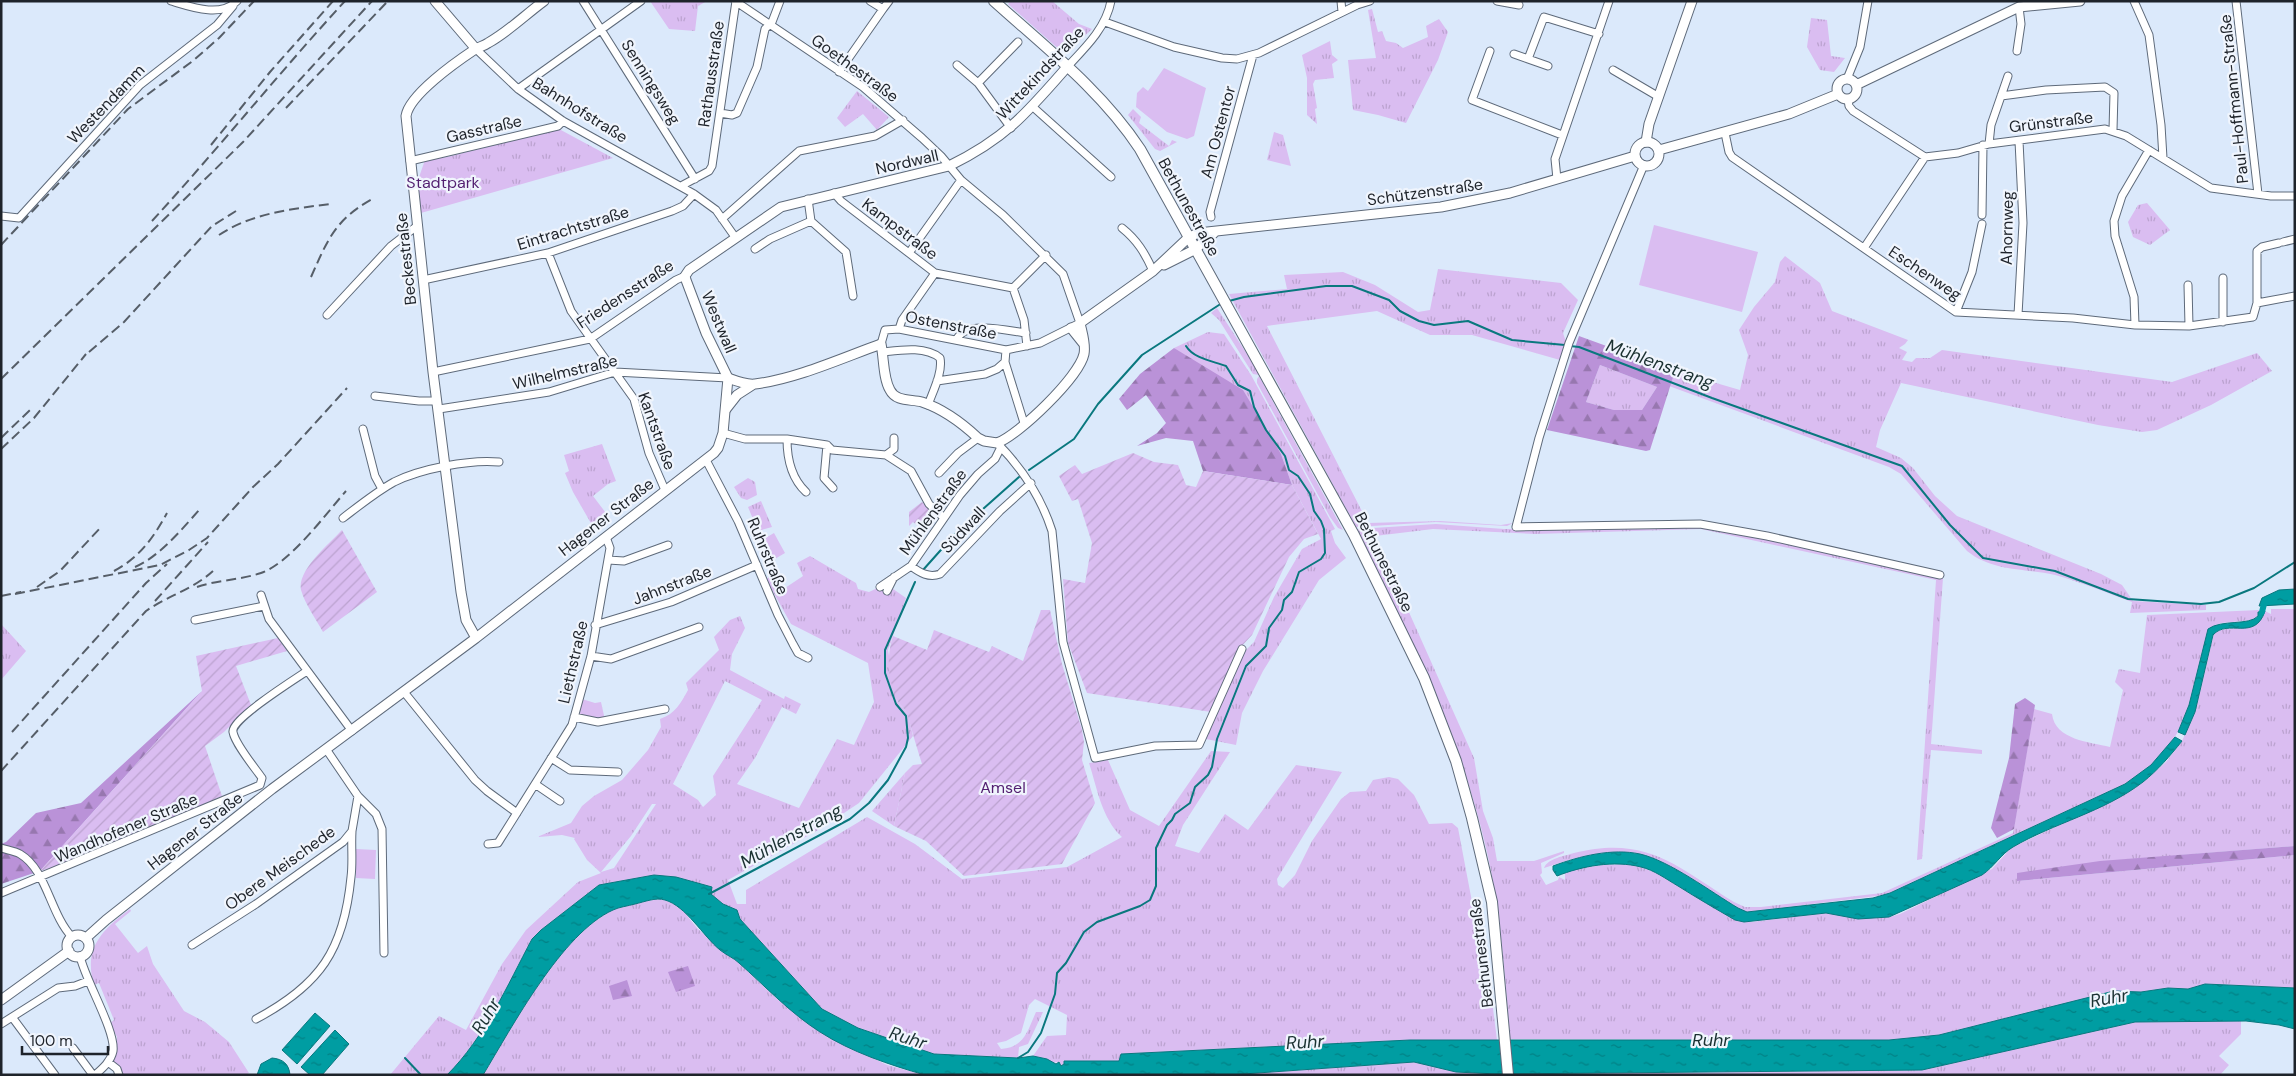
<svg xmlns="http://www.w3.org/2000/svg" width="2296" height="1076" viewBox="0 0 2296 1076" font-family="'DM Sans',sans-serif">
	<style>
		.grass { fill: url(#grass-tufts); fill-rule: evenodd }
		.forest { fill: url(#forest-firs); fill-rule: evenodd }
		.garden { fill: url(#garden-furrows) }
		.pitch { fill: #dabdf1 }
		.water { fill: url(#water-ripples); stroke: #09787e }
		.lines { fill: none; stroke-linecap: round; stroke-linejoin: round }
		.stream { stroke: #09787e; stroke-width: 2 }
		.canal { stroke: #009da2; stroke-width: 6 }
		.minor-casing { stroke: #5e6a7a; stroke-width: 9 }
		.tertiary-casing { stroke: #5e6a7a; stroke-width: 11 }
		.secondary-casing { stroke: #5e6a7a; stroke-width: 11 }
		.primary-casing { stroke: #5e6a7a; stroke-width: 12 }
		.minor { stroke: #fff; stroke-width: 7 }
		.tertiary { stroke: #fff; stroke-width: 9 }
		.secondary { stroke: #fff; stroke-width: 9 }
		.primary { stroke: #fff; stroke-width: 10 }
		.rail { stroke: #565e68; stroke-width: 2; stroke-dasharray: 10 5; stroke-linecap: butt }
		.labels { text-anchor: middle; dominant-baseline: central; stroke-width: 4.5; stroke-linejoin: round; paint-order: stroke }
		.street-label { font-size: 16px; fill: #1e232a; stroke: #f0f5fd }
		.park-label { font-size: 16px; fill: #521e70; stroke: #f0f5fd }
		.water-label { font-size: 18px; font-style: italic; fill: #1b3132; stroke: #f0f5fd }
	</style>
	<defs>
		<pattern id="grass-tufts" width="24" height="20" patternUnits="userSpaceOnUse" patternTransform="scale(1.25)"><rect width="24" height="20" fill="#dabdf1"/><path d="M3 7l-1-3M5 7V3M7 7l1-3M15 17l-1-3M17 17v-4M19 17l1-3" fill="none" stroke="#bba2cf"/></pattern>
		<pattern id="forest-firs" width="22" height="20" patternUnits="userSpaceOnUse" patternTransform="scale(1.25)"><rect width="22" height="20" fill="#ba92d8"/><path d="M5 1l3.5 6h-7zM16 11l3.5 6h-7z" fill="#9777af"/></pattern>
		<pattern id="garden-furrows" width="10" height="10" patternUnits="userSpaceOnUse" patternTransform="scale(1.25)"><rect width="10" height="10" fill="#dabdf1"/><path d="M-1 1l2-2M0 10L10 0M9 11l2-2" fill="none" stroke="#bba2cf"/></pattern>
		<pattern id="water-ripples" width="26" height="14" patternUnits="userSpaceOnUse" patternTransform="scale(1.25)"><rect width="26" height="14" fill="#009da2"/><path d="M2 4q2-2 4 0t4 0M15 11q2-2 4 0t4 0" fill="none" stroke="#028084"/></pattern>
	</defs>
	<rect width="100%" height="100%" fill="#dbe9fb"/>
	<path class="grass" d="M650 1H707L698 6 695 31 669 29Z
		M1011 1H1052L1079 24 1092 29 1072 48 1062 52 1008 4Z
		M1372 9 1378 32 1382 31 1386 41 1396 43 1403 48 1428 37 1426 26 1439 19 1448 32 1438 60 1406 123 1378 115 1353 110 1348 60 1376 58 1368 10Z
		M1811 18 1827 20 1831 56 1845 58 1834 72 1820 70 1807 47Z
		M1330 41 1332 55 1338 60 1332 64 1334 78 1315 80 1313 84 1317 108 1315 109 1317 124 1307 115V78L1302 55Z
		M857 91 889 117 877 130 863 114 845 127 837 118Z
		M1133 109 1141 117 1139 123 1169 146 1172 140 1177 142 1160 151 1155 149 1128 115Z
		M559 129 613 158 421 213 418 180 425 160 447 157Z
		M1274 132 1283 135 1291 166 1267 160Z
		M2147 203 2170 230 2150 245 2133 237 2128 222 2138 205Z
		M1785 256 1820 283 1832 311 1908 340 1905 344 1899 348 1907 352 1902 360 1912 362 1916 358H1930L1942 350 2172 382 2257 353 2272 371 2211 405 2157 430 2142 432 2098 425 1901 383 1880 430 1876 447 1901 458 1913 468 1935 496 1957 516 2101 574 2122 585 2133 601 2206 605V610L2130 613 2132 602C2107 593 2081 582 2055 575 2025 568 1993 572 1967 551L1901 474 1889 467 1669 386 1675 371 1740 390 1748 355 1739 330 1754 307 1775 282 1780 262Z
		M1438 269 1561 283 1578 300 1563 333 1566 342 1560 360 1472 335H1430L1377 311 1267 326 1368 523 1440 521 1501 525 1513 523 1507 526 1436 522 1356 527 1229 294 1287 289 1284 275 1343 272 1375 285 1418 312 1430 310Z
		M1217 308 1249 357 1259 375 1253 374 1219 320 1211 313Z
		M1208 332 1224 334 1251 375 1335 529 1331 531 1335 543 1346 558 1319 580 1263 671 1242 713 1236 745 1206 739 1246 650 1254 642 1274 597 1302 549 1321 539 1292 485 1281 454 1174 348Z
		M1600 365 1657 387 1642 410H1614L1586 402Z
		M1259 376 1343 530 1338 528 1330 517 1257 383V379Z
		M602 444 616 481 608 484 593 496 612 521 605 527 600 520 592 525 573 492 565 473 569 471 564 455Z
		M748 478 755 482 757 495 747 500 741 498 734 487Z
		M761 501 772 527 758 531 748 507Z
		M1436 524 1504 529 1699 526 1799 545 1943 578 1931 744 1982 750V754L1931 750 1922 859 1917 860 1936 580 1701 529 1535 534 1433 529 1375 536 1474 758 1483 811 1493 838 1497 861H1534L1564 851V853L1541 863 1542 873 1540 875 1546 885 1558 880 1559 877 1565 880V873L1575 869 1603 865 1625 864 1641 867 1656 873 1735 920 1752 922 1826 913 1889 917 1900 914 1992 869 2011 848 2112 800 2141 784 2166 762 2182 741 2195 712 2214 633C2231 623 2257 636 2265 611L2271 614V609H2295V846L2180 855 2017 881 2295 855V988L2205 984 2188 989 2168 988 2141 992 2114 991 1939 1035 1889 1040 1510 1039C1505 977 1501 913 1487 852 1461 737 1409 634 1357 529Z
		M810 556 856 583 858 589 869 592 886 584 906 598 888 650 897 701 908 714 913 736 859 803 820 829 728 880 737 904H746V890L867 817 915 844 962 879 1067 867 1122 837C1102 819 1097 788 1089 763L1108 760 1130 810 1159 826 1211 751 1230 752 1183 825 1175 846 1199 853 1225 814 1248 830 1296 765 1342 772 1277 879 1278 885 1283 888 1295 875 1312 841 1341 799 1350 792 1366 791 1373 780 1389 777 1398 779 1414 795 1429 824 1452 823 1458 828 1484 965 1483 991H1486L1490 985 1497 1040H1410L1121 1054 1119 1061 1061 1066 1057 1062 1052 1063 1047 1059 1033 1056 1047 1036 1066 1035 1067 1015 1035 999 1029 1005 1021 1033 1006 1041 997 1043 1001 1049C1024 1048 1028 1030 1036 1012H1043L1028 1044 1019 1047 1018 1058 934 1054 858 1028 822 1009 740 919 736 910 654 875 599 885 541 930 532 939C507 986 485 1037 447 1075H390L439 1016 466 1030 502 964 526 930 578 882 601 873 587 860 574 839 575 838 562 835 537 837 571 823 582 806 594 796 622 780 648 750 661 727 660 719C675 714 681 703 688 690L686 683 719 650 714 637 730 620 740 616 745 628 732 654 730 670 784 699 785 696 801 704 796 714 782 707 755 758 737 784 799 808 837 739 854 745 874 702 868 663 791 624 766 579 776 573 785 588 803 576 797 563ZM725 681 762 700 713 776 716 795 703 807 698 800 673 784ZM652 804H656L614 868 601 872 631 836Z
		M2259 610 2258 615 2253 620 2221 623 2208 629 2189 705 2178 732 2165 751 2151 765 2125 784 1885 895 1747 912 1738 908 1660 862 1639 854H1600L1572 859 1544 868C1548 858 1565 856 1574 853 1647 835 1676 866 1734 902L1745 907H1761L1882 893 2013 833 2034 709 2052 714C2055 740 2090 742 2110 747L2123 690 2115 682 2119 669 2140 673 2147 615Z
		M1 624 26 651 1 680Z
		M582 699 595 703 601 702 605 720 576 717Z
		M905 773 894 826 872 811Z
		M664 899 681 908 697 928 721 950 737 961 777 999 820 1032 887 1065 925 1075H483C515 1022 556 941 612 910 626 903 648 900 664 899Z
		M130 909 131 911 115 924 138 953 147 946 153 964 184 1011 205 1022 229 1042 249 1073 245 1075H121L112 1060 117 1037 110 1023 114 1020 99 983 94 985C83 948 102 930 130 909Z
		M2241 1021V1034L2219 1056 2229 1065 2220 1075 1518 1074 1922 1070 2135 1022Z
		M1414 1062 1456 1072 1497 1075H1229Z"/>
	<path class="forest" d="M1579 336 1675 371 1650 450 1646 451 1547 430ZM1600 365 1657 387 1642 410H1614L1586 402Z
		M1174 348 1243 390 1281 454 1292 485 1203 471 1193 441 1166 438 1137 446 1157 433 1166 423 1146 395 1127 410 1119 399 1140 374Z
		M202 691 40 871 1 884V844L6 842 36 813 81 803Z
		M2025 698 2035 705 2014 829 1997 838 1991 828 2009 758 2015 704Z
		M2295 846V855L2017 881V873L2100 861Z
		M688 966 695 986 676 992 668 972Z
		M627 980 632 996 613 1000 609 986Z"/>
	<path class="garden" d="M1133 453 1154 462 1178 465 1186 485 1196 487 1203 471 1292 485 1318 534 1304 539 1289 557 1252 635 1239 649 1211 712 1087 693 1068 643 1063 579 1085 583 1092 543 1078 499 1072 501 1059 476 1075 465 1082 474Z
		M922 502 937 516 927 533 913 522 909 526V512Z
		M342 530 377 592 323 632C316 619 305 604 301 590 297 570 329 544 342 530Z
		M1041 610H1050L1062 664 1082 730 1084 742 1082 760 1095 803 1062 864 964 876 926 841 894 826 905 773 913 765 922 764C917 748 912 732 908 716 907 710 900 706 897 700 888 680 886 657 893 636L927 650 934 630 989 652 992 646 1023 661Z
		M278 638 287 651 236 666 251 705 224 732 205 746 222 796 93 856 40 871 202 691 196 656Z"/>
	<path class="pitch" d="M1164 68 1206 88 1194 136 1187 139 1167 132 1136 107 1137 93 1143 87 1148 91Z
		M1654 225 1758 252 1742 312 1639 285Z
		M774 533 785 553 773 560 762 540Z
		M356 849 376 850 375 879 356 878Z"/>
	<path class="water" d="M2295 589V604L2259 606 2262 598 2279 590Z
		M2265 611C2255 642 2228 618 2213 635L2195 712 2185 735 2178 732 2189 705 2208 629C2222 619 2249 626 2258 616V612Z
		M2175 737 2182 741C2170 756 2158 770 2143 782 2104 812 2054 823 2013 847 2001 854 1994 867 1982 875L1889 917 1858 919 1826 913 1744 922 1735 920C1716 909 1697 898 1678 886 1666 879 1654 870 1641 867 1614 860 1582 866 1557 876L1553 870V866C1580 856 1612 848 1640 854 1670 861 1711 892 1738 908L1747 912 1873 898 1890 893 2125 784 2151 765Z
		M654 875 676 877 712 887 711 894 723 904 737 910 740 919 822 1009 858 1028 934 1054 1018 1058 1033 1056 1047 1059 1056 1064 1059 1062 1061 1066 1064 1064V1061H1119L1121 1054 1410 1040H1889L1939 1035 2114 991 2141 992 2168 988 2188 989 2205 984 2295 988V1029L2279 1025 2246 1021 2135 1022 1922 1070 1497 1074 1456 1072 1414 1062 1229 1075H925C890 1065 851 1052 820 1032 790 1013 765 986 739 963 734 958 726 955 720 950 703 936 686 906 665 900 656 897 644 902 635 904 628 906 619 907 613 910 562 933 512 1027 483 1075H447C485 1037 507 986 532 939L541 930 599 885Z
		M315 1013 330 1026 297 1064 282 1050Z
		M335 1030 349 1044 322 1075H310L301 1067Z
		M272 1058C283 1059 289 1064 290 1075H257L261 1064Z"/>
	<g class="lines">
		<path class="stream" d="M1229 301 1244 297 1326 286H1352L1389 300 1400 311 1419 321 1434 325 1468 321 1512 340 1565 345
			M1570 346 1579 347 1712 398 1902 466 1950 525 1983 558 2055 571 2128 599 2201 604 2219 602 2254 588 2295 562
			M1029 470 1074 439 1098 404 1142 355 1222 303
			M923 570 956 533 1019 477
			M709 894 850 819 869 803 888 780 906 747 908 738 906 716 896 704 885 673V650L915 582
			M405 1058 421 1075
			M1018 1058 1028 1052 1041 1033 1055 994 1057 973 1066 963 1084 932 1097 922 1140 906 1150 900 1156 886V848L1167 825 1172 820 1175 814 1190 803 1195 787 1208 775 1212 767 1217 739 1246 666 1266 646 1269 628 1282 610 1284 600 1292 592 1299 572 1321 559 1325 553 1324 529 1321 521 1314 511 1310 494 1298 476 1289 470 1285 456 1266 430 1254 407 1250 391 1238 385 1226 366C1213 361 1194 359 1186 346"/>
		<path class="canal" d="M2262 612 2264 604 2269 600"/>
		<g class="minor-casing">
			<path id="minor" d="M171 1C191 7 221 18 237 1
				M583 1 695 179
				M735 1 863 87 922 138 941 156 961 180 1003 215 1063 274 1080 323 1040 343 1006 350 899 329 885 330 881 344
				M1341 1 1342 12
				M1497 1 1519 5
				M2134 1 2149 35 2161 125 2163 158
				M2236 1 2258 194
				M883 9 889 1
				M1105 22 1174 47 1222 58 1237 59 1259 53 1357 5 1370 1
				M476 49 518 89 563 121 694 194 716 210 735 237
				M1490 51 1472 100 1562 135
				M2017 51 2021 24 2019 7
				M1514 54 1528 59
				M957 65 978 83 1018 42
				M1548 66 1528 59 1544 17 1599 34
				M1067 67C1085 48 1106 28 1111 1
				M1613 70 1659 97
				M839 72 883 9 870 1
				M1847 79 1860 47 1868 1
				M978 83 1011 128
				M518 89 641 1
				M2001 96 2046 90 2105 87 2114 93 2113 130
				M1848 100 1849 106 1853 111 1925 157 1958 153 1989 144 2105 129 2126 136 2211 188 2271 196H2295
				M1033 107 1111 177
				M720 113 732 115 737 113 757 67 765 29 772 22 780 1
				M1725 133 1729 152 1732 157 1956 312 2073 318 2135 325 2189 326 2253 317 2257 303V251L2262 247 2279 243
				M1989 144 1991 125 2008 76
				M410 161 558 126 563 121
				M1644 165 1569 343 1539 438 1516 527 1700 524 1767 536 1940 575
				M1557 179 1555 159 1609 1
				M681 186 709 171 712 166 736 1
				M834 193 841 201 935 273 1013 288 1024 320 1027 346
				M808 199 811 221 846 252 853 296
				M1982 215 1983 145
				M1 216 19 218 140 85 217 25 233 6
				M1211 217 1210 212 1253 55
				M722 219 799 151 875 136 903 120
				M1122 228C1137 240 1145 253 1153 271
				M2283 242 2295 239
				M1864 248 1925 157
				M755 249 770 239 811 221
				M548 253 571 311 634 399 649 453 665 490
				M909 253 961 180
				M2223 278V322
				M423 280 548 253 672 211 683 206 694 194
				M2188 285 2189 326
				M1013 288 1046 255
				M2257 303 2295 296
				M1956 312 1972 272 1982 224
				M327 315 391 246 417 226
				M2018 315 2023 223 2019 141
				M2135 325 2134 297 2115 236 2114 221 2122 196 2149 150
				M899 329 902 320 935 273
				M957 339C966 320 1009 331 1026 333
				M883 352C901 350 925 346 940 358 943 372 933 391 928 405
				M1005 362 1024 423
				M433 372 590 339 676 280 685 276
				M937 381 985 374 997 369 1005 362 1006 350
				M375 396 419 401H437
				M439 409 549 392 615 372 728 378
				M363 429 375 476 382 489
				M723 433 745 439H787L827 445 832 450 886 455 911 471 929 504 943 517
				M787 439C787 458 791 478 806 492
				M997 443C1022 468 1041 497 1052 531L1063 642 1095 758 1155 746 1199 745 1242 649
				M827 445 824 478 833 488
				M886 455 894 449V438
				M706 460 738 521 778 615 793 644 798 653 808 658
				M939 473 958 453 978 438
				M343 518C360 505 376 492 394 482 420 469 470 459 499 462
				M608 560 624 561 668 545
				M911 566C920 573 929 578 940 574L1000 511 1031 483
				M880 587 911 566 960 495 978 474 995 459 1001 447
				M887 591 894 577
				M261 595 269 619 352 731
				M195 620 264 606
				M595 625 671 602 757 565
				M591 656 611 659 699 627
				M404 692 475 780 487 791 517 813
				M574 717 598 722 665 709
				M326 749 358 796 376 814 382 829 384 953
				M551 758 570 770 618 772
				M535 784 560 801
				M488 844 498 843 572 725 591 656 610 548 606 537
				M1 848C7 850 15 851 20 854 47 870 50 914 72 937
				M1 893 260 785 262 778C255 768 235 744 233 732 230 720 295 679 307 671
				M192 945 256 904 343 842 352 831 358 796
				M80 956C85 980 116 1031 113 1051 111 1061 103 1068 95 1075
				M12 1017 55 1075
				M256 1019C320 985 344 950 351 877 353 862 351 847 352 831
				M1 1024 58 988 75 986 88 981
				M73 1048 93 1075
				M108 1062 117 1069 119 1075"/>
		</g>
		<g class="tertiary-casing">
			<path id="tertiary" d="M1646 142 1649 124 1692 1
				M1164 265 1194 250
				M1071 328 1083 343
				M728 378C736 381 746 385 755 384 796 379 842 358 881 344 884 358 883 378 890 390 896 402 911 399 922 402 943 409 962 423 978 438L984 441 997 443C1019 435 1079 377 1084 354 1086 344 1082 333 1080 323L1153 271 1188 238
				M726 409 737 395 754 384"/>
		</g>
		<g class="secondary-casing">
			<path id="secondary" d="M435 1 476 49
				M1837 89a10 10 0 1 1 20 0a10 10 0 1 1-20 0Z
				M1856 85 2019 7 2080 1
				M1635 154a12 12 0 1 1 24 0a12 12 0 1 1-24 0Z
				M1659 150 1789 114 1838 94
				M1188 238 1198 233 1441 207 1510 193 1635 156
				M1194 250 1215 232
				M476 638 466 620 461 592 433 372 406 116C409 95 456 62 474 50 478 47 484 46 488 43 508 32 525 15 544 1
				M67 946a11 11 0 1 1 22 0a11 11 0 1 1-22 0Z
				M86 938 106 920 272 789 476 638 714 453 718 448 723 433 728 378 706 333 686 280 685 276 689 270 781 207 949 166C1005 139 1027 113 1067 67
				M1 1000 69 951"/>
		</g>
		<g class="primary-casing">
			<path id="primary" d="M994 1C1045 47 1102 91 1140 149L1354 535 1424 678 1456 761 1472 818 1492 902 1508 1075"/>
		</g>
		<use href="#minor" class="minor"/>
		<use href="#tertiary" class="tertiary"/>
		<use href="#secondary" class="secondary"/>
		<use href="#primary" class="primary"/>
		<path class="rail" d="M286 108 388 1
			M211 145 270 72 333 1
			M152 221C218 149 279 73 345 1
			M219 235C252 213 292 209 330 204
			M1 245 128 109 194 60 219 38 254 1
			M311 277C328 239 335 220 372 199
			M89 352 124 322 212 226 236 211
			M1 379 243 142 372 1
			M1 438 30 410
			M1 449 34 418 86 354
			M135 567C159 557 183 528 200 509
			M114 571C139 558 154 537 167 513
			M37 587 60 571 102 526
			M197 587C217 580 240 580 261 573 290 563 325 515 346 491
			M15 594 160 565 189 550 207 538 253 487 278 464 347 388
			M1 596 21 592
			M155 601 208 542
			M12 732 146 583 167 564
			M1 771 146 611C169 595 192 590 213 571"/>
	</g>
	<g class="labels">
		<g class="street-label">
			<text transform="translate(855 68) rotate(36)">Goethestraße</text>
			<text transform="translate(1040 73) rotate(-47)">Wittekindstraße</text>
			<text transform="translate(711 74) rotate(-82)">Rathausstraße</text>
			<text transform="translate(651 82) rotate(58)">Senningsweg</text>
			<text transform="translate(2234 99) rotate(-96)">Paul-Hoffmann-Straße</text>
			<text transform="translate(106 104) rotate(-46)">Westendamm</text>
			<text transform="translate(580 110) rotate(32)">Bahnhofstraße</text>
			<text transform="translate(2051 122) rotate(-7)">Grünstraße</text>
			<text transform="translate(484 129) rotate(-13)">Gasstraße</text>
			<text transform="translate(1218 132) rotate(-75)">Am Ostentor</text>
			<text transform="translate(907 162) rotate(-13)">Nordwall</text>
			<text transform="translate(1425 192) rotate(-8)">Schützenstraße</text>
			<text transform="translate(1189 207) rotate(61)">Bethunestraße</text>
			<text transform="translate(573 228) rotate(-17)">Eintrachtstraße</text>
			<text transform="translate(2007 228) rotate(-89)">Ahornweg</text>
			<text transform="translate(900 229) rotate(37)">Kampstraße</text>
			<text transform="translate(406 259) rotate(-96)">Beckestraße</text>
			<text transform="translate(1925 273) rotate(34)">Eschenweg</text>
			<text transform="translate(625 294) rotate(-33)">Friedensstraße</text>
			<text transform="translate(719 322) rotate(67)">Westwall</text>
			<text transform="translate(951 325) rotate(11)">Ostenstraße</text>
			<text transform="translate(565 372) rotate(-13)">Wilhelmstraße</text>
			<text transform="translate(657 431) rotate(70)">Kantstraße</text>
			<text transform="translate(933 512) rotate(-54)">Mühlenstraße</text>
			<text transform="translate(606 517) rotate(-38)">Hagener Straße</text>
			<text transform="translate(963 530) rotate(-47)">Südwall</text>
			<text transform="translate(768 556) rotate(67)">Ruhrstraße</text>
			<text transform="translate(1384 562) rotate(63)">Bethunestraße</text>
			<text transform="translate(672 585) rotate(-21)">Jahnstraße</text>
			<text transform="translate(573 662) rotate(-77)">Liethstraße</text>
			<text transform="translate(126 828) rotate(-23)">Wandhofener Straße</text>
			<text transform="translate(195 831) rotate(-38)">Hagener Straße</text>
			<text transform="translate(280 868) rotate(-36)">Obere Meischede</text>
			<text transform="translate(1481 953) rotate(-97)">Bethunestraße</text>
		</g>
		<g class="park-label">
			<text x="443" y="182">Stadtpark</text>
			<text x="1003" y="787">Amsel</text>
		</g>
		<g class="water-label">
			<text transform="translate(1660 364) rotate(20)">Mühlenstrang</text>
			<text transform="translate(791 836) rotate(-29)">Mühlenstrang</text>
			<text transform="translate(2109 998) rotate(-10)">Ruhr</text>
			<text transform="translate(486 1016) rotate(-59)">Ruhr</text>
			<text transform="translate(908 1038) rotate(18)">Ruhr</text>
			<text x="1711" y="1040">Ruhr</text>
			<text transform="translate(1305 1042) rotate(-3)">Ruhr</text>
		</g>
	</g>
	<rect width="2296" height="1076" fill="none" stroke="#1e232a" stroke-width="5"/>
	<path d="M22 1046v8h86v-8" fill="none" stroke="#1e232a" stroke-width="2.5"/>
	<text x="30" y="1046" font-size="15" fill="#1e232a" stroke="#f0f5fd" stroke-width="4" paint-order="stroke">100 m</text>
</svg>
